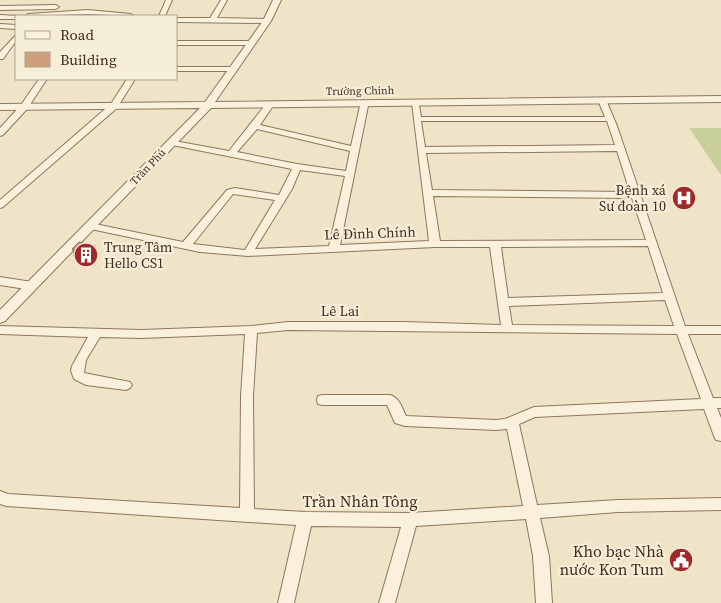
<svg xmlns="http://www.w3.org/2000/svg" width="721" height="603" viewBox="0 0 721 603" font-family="'Source Serif 4',serif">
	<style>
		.green { fill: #c9cf9b }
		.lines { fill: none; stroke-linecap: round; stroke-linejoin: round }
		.minor-casing { stroke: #8d765c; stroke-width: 2 }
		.tertiary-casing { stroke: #8d765c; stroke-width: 2 }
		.minor { fill: #faf1dc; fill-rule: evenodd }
		.tertiary { fill: #faf1dc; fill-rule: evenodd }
		.wall { fill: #b2896c }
		.shaded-wall { fill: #916f58 }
		.building { fill: #cf9f7d; stroke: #916f58 }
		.labels { text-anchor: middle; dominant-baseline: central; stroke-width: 4.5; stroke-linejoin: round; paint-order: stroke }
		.far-street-label { font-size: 11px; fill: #3d2e20; stroke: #f7eed8 }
		.poi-label { font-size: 14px; fill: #3d2e20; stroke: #f7eed8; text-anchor: end }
		.street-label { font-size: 14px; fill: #3d2e20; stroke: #f7eed8 }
		.near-street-label { font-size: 16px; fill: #3d2e20; stroke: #f7eed8 }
		.near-poi-label { font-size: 16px; fill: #3d2e20; stroke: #f7eed8; text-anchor: end }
	</style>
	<rect width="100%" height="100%" fill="#f0e4c8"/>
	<path class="green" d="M689 128H721V175Z"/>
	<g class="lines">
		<g class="minor-casing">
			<path id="minor" d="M166 0H172L165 16H159Z
				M221 0H227L217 18 267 19 270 21 267 23 176 22V18H210Z
				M0 6 56 5 59 7 56 9 0 10Z
				M88 10 131 14 134 16 88 14 25 16 28 14Z
				M0 15 19 16H16V19H0Z
				M0 24 16 25V29L0 28Z
				M16 35V41L3 59H0V52Z
				M176 41H252L255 43 252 45H176Z
				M176 67H234L238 69 234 71H176Z
				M39 79H47L27 109 3 135 0 136V128L21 105Z
				M127 79H135L117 108 3 207 0 208V200L111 104Z
				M599 98 606 100 617 126 685 326H721V334H688L713 398H721V408H717L721 418V441L716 440 714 436 704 409 535 417 519 424 537 505 618 500 721 498V510L618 512 540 518 549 556 552 603H536L533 556 526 519 416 526 395 603H379L401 527 311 526 294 603H278L296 525 6 506 0 504V491L8 494 240 508 241 396 245 334 141 338 100 337 86 360 84 373 130 382 132 385 130 388 126 390 86 385 74 379 71 371 72 366 88 337 0 334V326L141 330 251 326 288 322H404L501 325 490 247H435L248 256 200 252 86 228 85 226 90 223 183 242 227 190 235 188 279 195 292 169 172 145 168 142 169 140 229 151 266 104H269L273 106 260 125 351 146 360 106 367 104 368 106 340 245 429 241 412 103 419 105 421 117H605L598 100ZM421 121H607L615 145 425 147ZM257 129 350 151 346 171 297 164 237 152ZM617 151 630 192 432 190 426 153ZM300 170 345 176 329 246 255 249 292 189ZM233 194 275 200 245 250 193 244ZM433 196 632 198 646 240 440 241ZM648 246 663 293 508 298 501 247ZM665 300 674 326 512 325 509 306ZM288 330 677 334 701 399 534 407 505 419 496 420 406 416C402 408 400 398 390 395H323L318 396 317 400 318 404 323 405H387L395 423 405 426 496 430 507 429 523 506 410 513 305 512 254 509 253 396 257 333Z
				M0 277 32 282 37 286 32 290 0 285Z"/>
		</g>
		<g class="tertiary-casing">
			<path id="tertiary" d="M273 0H281L271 21 215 102 721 96V102L211 108 5 321 0 323V310L200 108 0 110V104L205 102 263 21Z"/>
		</g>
		<use href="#minor" class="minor"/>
		<use href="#tertiary" class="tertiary"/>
	</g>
	<path class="wall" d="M95 246 98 254 91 261 74 257 72 249Z"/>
	<path class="shaded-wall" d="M95 246 98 254 91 261 88 253Z"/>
	<path class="building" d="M79 242 95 246 88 253 72 249Z"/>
	<defs>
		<g id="hospital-disc" transform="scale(1.25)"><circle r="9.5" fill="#9e2a2b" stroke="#f7eed8"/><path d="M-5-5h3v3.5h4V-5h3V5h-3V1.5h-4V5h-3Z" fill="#fff"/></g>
		<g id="building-disc" transform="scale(1.25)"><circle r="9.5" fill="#9e2a2b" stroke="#f7eed8"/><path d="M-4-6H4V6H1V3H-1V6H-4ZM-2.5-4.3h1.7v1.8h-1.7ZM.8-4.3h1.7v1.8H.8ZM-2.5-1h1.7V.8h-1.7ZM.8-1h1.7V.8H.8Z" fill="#fff"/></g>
		<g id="civic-disc" transform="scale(1.25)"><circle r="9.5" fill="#9e2a2b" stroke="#f7eed8"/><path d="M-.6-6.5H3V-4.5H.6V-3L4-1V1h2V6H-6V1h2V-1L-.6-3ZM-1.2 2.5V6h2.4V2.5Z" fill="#fff"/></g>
	</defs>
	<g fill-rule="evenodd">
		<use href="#hospital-disc" x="684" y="198"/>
		<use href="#building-disc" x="86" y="255"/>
		<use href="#civic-disc" x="681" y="560"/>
	</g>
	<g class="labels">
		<g class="far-street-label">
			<text transform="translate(360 91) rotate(-1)">Trường Chinh</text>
			<text transform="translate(148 167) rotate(-46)">Trần Phú</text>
		</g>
		<g class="poi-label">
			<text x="666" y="190">Bệnh xá<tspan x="666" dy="16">Sư đoàn 10</tspan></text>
			<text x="104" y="247" text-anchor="start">Trung Tâm<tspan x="104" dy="16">Hello CS1</tspan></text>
		</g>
		<g class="street-label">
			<text transform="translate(370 233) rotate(-2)">Lê Đình Chính</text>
			<text x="340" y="311">Lê Lai</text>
		</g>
		<g class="near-street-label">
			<text x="360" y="501">Trần Nhân Tông</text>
		</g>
		<g class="near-poi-label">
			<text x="664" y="551">Kho bạc Nhà<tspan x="664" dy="18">nước Kon Tum</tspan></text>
		</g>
	</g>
	<rect x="15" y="15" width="162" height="65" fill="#f7eed8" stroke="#ada18e"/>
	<rect x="25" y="31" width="25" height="8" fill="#faf1dc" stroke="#ada18e"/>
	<text x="60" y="40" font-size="15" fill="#3d2e20">Road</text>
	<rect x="25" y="52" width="25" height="15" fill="#cf9f7d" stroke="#ada18e"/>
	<text x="60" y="65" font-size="15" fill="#3d2e20">Building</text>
</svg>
